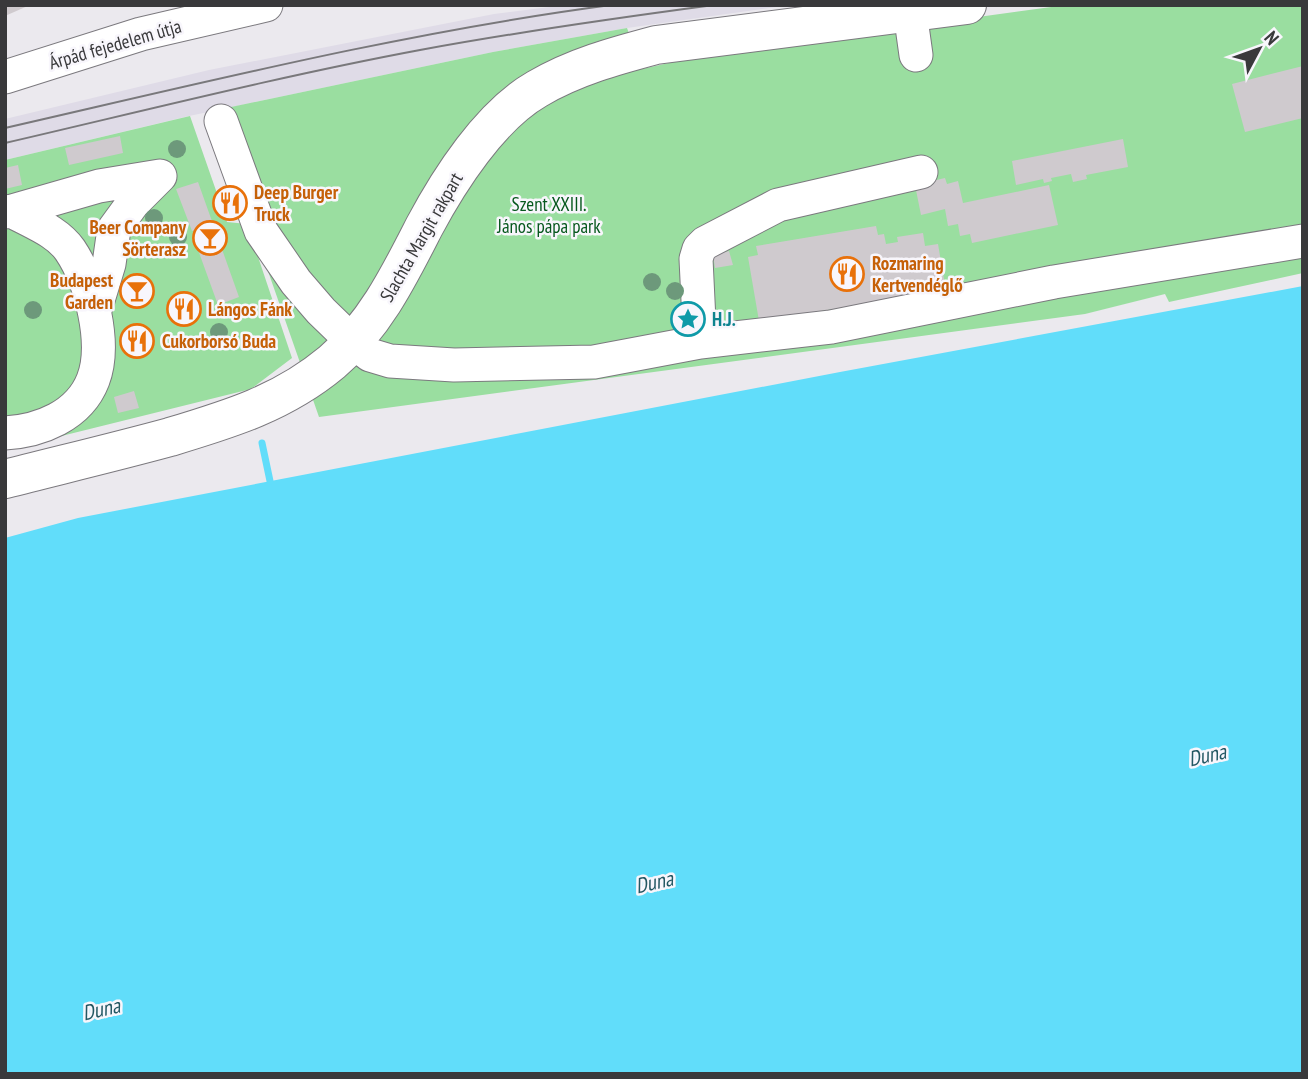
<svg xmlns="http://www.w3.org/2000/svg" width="1308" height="1079" viewBox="0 0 1308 1079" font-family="'PT Sans Narrow',sans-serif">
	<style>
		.built { fill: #dfdbe7 }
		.green { fill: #9adea0 }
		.water { fill: #61ddfa }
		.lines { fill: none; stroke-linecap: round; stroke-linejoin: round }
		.stream { stroke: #61ddfa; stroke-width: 7 }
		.building { fill: #cfcace }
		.minor-casing { stroke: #7b797e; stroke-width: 35 }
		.major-casing { stroke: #7b797e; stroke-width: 40 }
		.minor { stroke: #fff; stroke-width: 33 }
		.major { stroke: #fff; stroke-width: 38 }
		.tram { stroke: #79787b; stroke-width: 2 }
		.tree { fill: #6d997b }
		.labels { text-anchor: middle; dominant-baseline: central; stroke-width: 5; stroke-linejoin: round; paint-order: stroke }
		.street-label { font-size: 19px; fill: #39393b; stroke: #f8f6fc }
		.food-label { font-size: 19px; font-weight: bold; fill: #c56008; stroke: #f8f6fc; text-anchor: start }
		.park-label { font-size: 19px; fill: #06581d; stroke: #f8f6fc }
		.culture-label { font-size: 19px; font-weight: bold; fill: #0d838f; stroke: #f8f6fc; text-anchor: start }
		.water-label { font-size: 21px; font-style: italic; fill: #235763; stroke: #f8f6fc }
	</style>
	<rect width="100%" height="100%" fill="#ebe9ee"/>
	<path class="built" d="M565 5H791L627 28 493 52 189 116 5 160V119L209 70 494 14Z"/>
	<path class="green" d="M1066 5H1303V273L1169 302 1165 294 1085 314 319 417 212 111 493 52 627 28 642 69 709 54Z
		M190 116 227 222 247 224 292 358 251 389 5 450V160Z"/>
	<path class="water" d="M1303 286V1074H5V538L78 518 840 372Z"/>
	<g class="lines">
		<path class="stream" d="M262 443 270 481"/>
	</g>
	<path class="building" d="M5 5H30L5 16Z
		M1303 66V118L1245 132 1232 84Z
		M120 136 123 153 69 165 65 148Z
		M1123 139 1128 167 1086 175 1087 179 1073 182 1071 174 1051 178 1052 181 1044 183 1043 179 1016 185 1012 161Z
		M18 165 22 185 5 189V168Z
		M945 178 947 184 958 181 963 203 1049 185 1058 225 972 243 970 234 960 236 958 224 948 226 945 209 921 215 915 185Z
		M198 182 239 297 218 305 197 247 205 244 199 229 192 231 176 189Z
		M876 226 878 235 884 234 886 244 898 242 897 237 923 233 925 246 938 244 946 291 759 321 748 257 758 255 756 246Z
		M729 251 733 265 715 268 713 255Z
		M133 329 148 334 140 356 125 351Z
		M134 391 139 408 118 413 114 397Z"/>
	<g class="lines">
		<g class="minor-casing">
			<path id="minor" d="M910 12 916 55
				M5 77 141 34 266 5
				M221 121 261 231 296 282 321 311 353 342 370 355 390 361 454 365 594 362 700 342 831 327 1054 282 1303 241
				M12 211 99 186 160 176 133 203 114 229 109 264 95 310
				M5 212 12 211C31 222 57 231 70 250 91 281 107 344 93 380 79 416 40 431 5 433
				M700 342 696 259 699 249 705 243 778 205 921 172"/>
		</g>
		<g class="major-casing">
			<path id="major" d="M5 479C60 465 115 452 170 437 230 419 283 403 332 362 375 325 399 276 424 227 449 180 490 116 537 89 574 67 615 56 656 45L967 5"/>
		</g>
		<use href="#minor" class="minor"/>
		<use href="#major" class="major"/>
		<path class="tram" d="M5 128C206 82 406 32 611 5
			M5 143C143 111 281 76 420 50 518 32 616 18 714 5"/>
	</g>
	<g class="tree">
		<circle cx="177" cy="149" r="9"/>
		<circle cx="154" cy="218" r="9"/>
		<circle cx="178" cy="237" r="9"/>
		<circle cx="652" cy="282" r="9"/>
		<circle cx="675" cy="291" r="9"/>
		<circle cx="33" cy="310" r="9"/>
		<circle cx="219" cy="332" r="9"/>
	</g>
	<defs>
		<g id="restaurant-ring" transform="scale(1.75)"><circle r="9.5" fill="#f8f6fc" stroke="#e8710a" stroke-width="1.5"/><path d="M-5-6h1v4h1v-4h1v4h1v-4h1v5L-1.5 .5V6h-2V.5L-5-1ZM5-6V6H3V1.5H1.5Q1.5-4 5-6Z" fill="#e8710a"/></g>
		<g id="bar-ring" transform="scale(1.75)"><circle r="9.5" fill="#f8f6fc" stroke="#e8710a" stroke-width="1.5"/><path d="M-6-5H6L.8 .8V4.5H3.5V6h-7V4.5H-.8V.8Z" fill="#e8710a"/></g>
		<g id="sight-ring" transform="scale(1.75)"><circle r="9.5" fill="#f8f6fc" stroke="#0f9aa8" stroke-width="1.5"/><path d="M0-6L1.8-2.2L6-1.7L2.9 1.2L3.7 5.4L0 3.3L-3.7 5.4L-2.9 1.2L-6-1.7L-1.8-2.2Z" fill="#0f9aa8"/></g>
	</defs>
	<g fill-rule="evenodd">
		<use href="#restaurant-ring" x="230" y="203"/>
		<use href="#bar-ring" x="210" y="238"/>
		<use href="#restaurant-ring" x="847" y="274"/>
		<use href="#bar-ring" x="137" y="291"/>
		<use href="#restaurant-ring" x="184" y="309"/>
		<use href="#sight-ring" x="688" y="319"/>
		<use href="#restaurant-ring" x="137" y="341"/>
	</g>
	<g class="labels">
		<g class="street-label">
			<text transform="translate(115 44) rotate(-16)">Árpád fejedelem útja</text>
			<text transform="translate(421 237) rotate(-60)">Slachta Margit rakpart</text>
		</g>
		<g class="food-label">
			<text x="254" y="192">Deep Burger<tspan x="254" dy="22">Truck</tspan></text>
			<text x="186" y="227" text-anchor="end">Beer Company<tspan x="186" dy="22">Sörterasz</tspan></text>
			<text x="872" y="263">Rozmaring<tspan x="872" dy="22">Kertvendéglő</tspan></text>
			<text x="113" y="280" text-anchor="end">Budapest<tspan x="113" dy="22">Garden</tspan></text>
			<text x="208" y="309">Lángos Fánk</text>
			<text x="162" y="341">Cukorborsó Buda</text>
		</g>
		<g class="park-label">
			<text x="549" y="204">Szent XXIII.<tspan x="549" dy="22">János pápa park</tspan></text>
		</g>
		<g class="culture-label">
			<text x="712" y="319">H.J.</text>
		</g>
		<g class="water-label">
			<text transform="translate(1207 755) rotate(-13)">Duna</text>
			<text transform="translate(654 882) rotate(-13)">Duna</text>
			<text transform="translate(101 1009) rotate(-13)">Duna</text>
		</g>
	</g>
	<rect width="1308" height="1079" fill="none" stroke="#39393b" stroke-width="14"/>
	<g transform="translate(1259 49) rotate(49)" stroke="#f8f6fc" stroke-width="5" paint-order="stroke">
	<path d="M0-5L12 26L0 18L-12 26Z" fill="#39393b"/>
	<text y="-10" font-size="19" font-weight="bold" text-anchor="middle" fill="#39393b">N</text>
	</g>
</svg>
